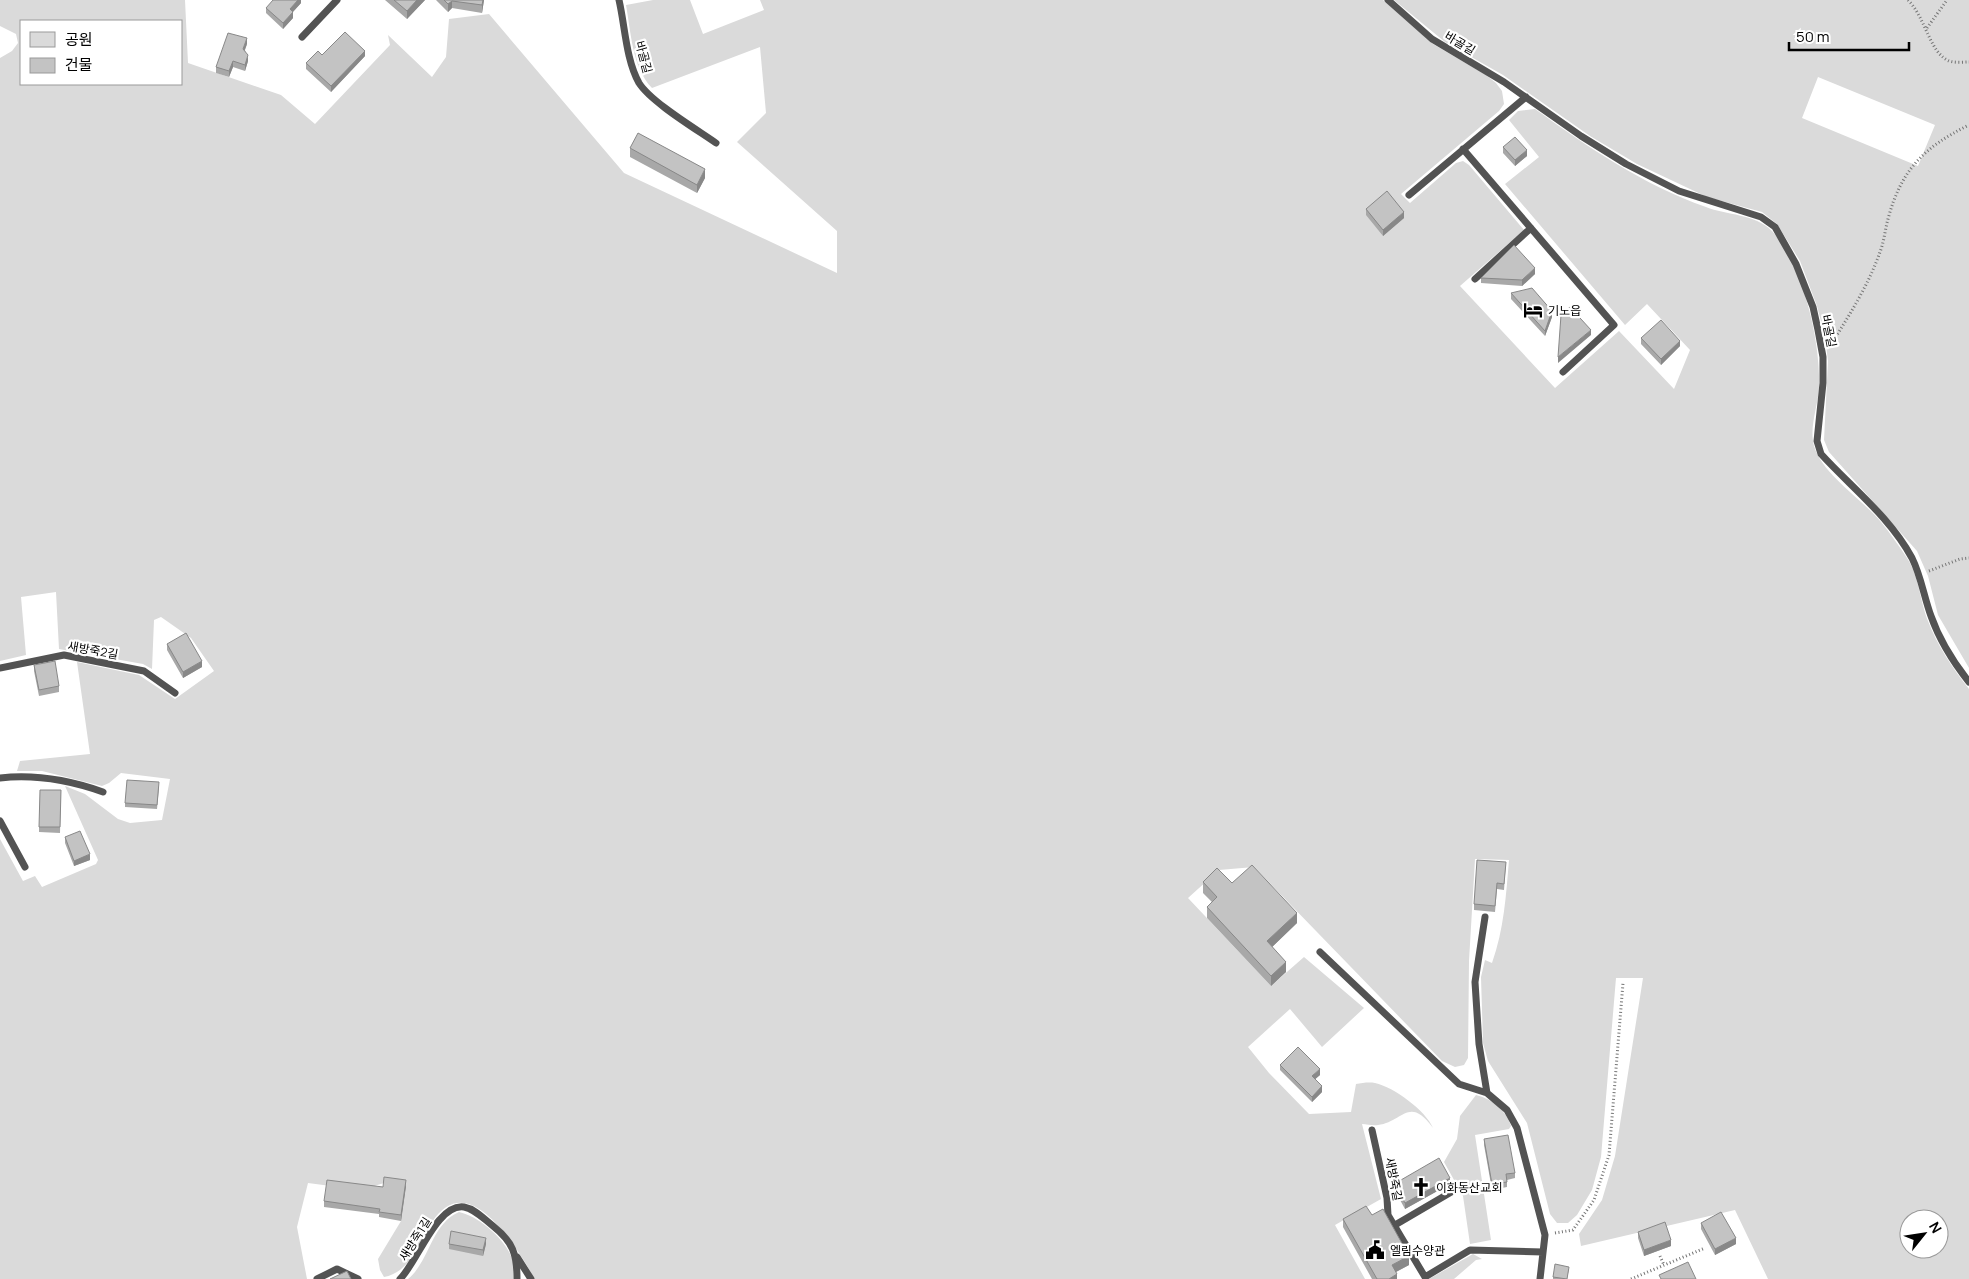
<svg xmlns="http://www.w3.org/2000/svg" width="1969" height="1279" viewBox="0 0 1969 1279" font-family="Manrope,'Noto Sans KR',sans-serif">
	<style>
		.green { fill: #dadada; fill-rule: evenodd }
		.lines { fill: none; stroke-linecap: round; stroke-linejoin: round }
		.path { stroke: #757575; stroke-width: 3; stroke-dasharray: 1 2.5; stroke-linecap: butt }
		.service { stroke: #535353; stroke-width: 7 }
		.wall { fill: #a8a8a8 }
		.shaded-wall { fill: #888 }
		.building { fill: #c3c3c3; stroke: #888 }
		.labels { text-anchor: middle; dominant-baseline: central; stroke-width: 4.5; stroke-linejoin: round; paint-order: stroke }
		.street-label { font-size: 12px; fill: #000; stroke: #fff }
		.poi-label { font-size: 12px; fill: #000; stroke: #fff; text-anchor: start }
	</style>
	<rect width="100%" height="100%" fill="#fff"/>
	<path class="green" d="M0 0H185L188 63 281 95 315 124 390 45 388 35 432 77 446 57 449 19 489 14 624 173 837 273V231L737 142 766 113 760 47 652 88C632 67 631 32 626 5L653 0H690L703 34 764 10 760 0H1383L1433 44 1486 75 1496 83 1502 91 1504 104 1499 111 1401 194 1410 203 1456 163 1463 161 1469 165 1524 230 1460 286 1555 388 1619 331 1674 389 1690 350 1647 304 1625 325 1505 184 1539 157 1509 120 1518 111 1535 109C1588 147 1643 185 1706 207 1726 215 1756 214 1772 231 1803 264 1821 343 1819 387 1818 407 1809 426 1814 446 1822 474 1862 499 1881 522 1890 533 1899 546 1907 558 1919 576 1920 601 1928 621 1937 645 1953 669 1969 689V1279H1768L1735 1210 1581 1246 1579 1234 1602 1200 1615 1156 1643 978H1616L1601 1157 1592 1190 1577 1215 1568 1223H1557L1550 1214 1527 1123 1488 1061 1483 1043 1481 977 1485 960 1492 963C1504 929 1506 896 1509 860L1475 859 1469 961 1468 1058 1464 1065 1455 1067 1442 1061 1254 867 1219 870 1188 898 1271 986 1304 957 1364 1008 1322 1047 1290 1009 1248 1047 1269 1073 1309 1114 1351 1112 1356 1084C1362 1083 1369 1082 1375 1083 1394 1087 1426 1111 1433 1128 1409 1095 1403 1122 1378 1125 1373 1126 1367 1124 1362 1124L1381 1199 1335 1225 1365 1279H535C517 1249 469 1165 432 1222 418 1243 411 1272 384 1277L380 1270 378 1259 401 1221 384 1183 361 1190 308 1183 297 1227 307 1279H0V839L23 881 35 876 42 887 96 864 98 860 65 786 85 794 118 819 130 823 162 820 170 779 121 773 109 783 102 786 42 771H17L20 761 90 754 77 662 139 675 175 699 214 671 191 638 161 617 154 620 152 669 143 664 59 649 56 592 21 597 26 655 0 661V58L12 51 18 43 16 34 0 26ZM21 21H181V84H21ZM1909 1219H1939V1249H1909Z
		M1394 0H1969V668L1938 615 1928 576 1917 551 1829 452 1824 440 1828 361 1825 337 1817 306 1800 261 1777 224 1762 212 1707 197 1637 164 1590 136 1503 75 1445 42ZM1818 77 1935 125 1918 166 1802 118Z
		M1476 1095C1492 1099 1506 1110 1511 1126L1509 1129 1475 1135 1491 1240 1470 1244 1463 1196 1444 1162 1457 1139 1460 1116Z
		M459 1212C478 1216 503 1237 511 1256 514 1263 513 1271 513 1279H408C430 1261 431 1224 459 1212Z
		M1473 1254 1482 1259 1476 1260 1454 1279H1429Z"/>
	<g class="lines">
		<path class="path" d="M1908 0C1926 18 1929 52 1949 61 1955 63 1963 62 1969 62
			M1927 28 1947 0
			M1832 343C1850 314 1869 284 1880 252 1884 242 1885 230 1888 219 1901 170 1924 147 1969 125
			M1929 571 1960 559 1969 558
			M1555 1233 1573 1230 1594 1200 1609 1155 1623 983
			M1660 1256 1664 1265
			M1631 1279 1705 1248"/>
		<path class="service" d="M619 0C625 26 626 60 639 83 651 102 696 129 716 143
			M1388 0 1432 39 1504 82 1581 136 1626 164 1679 191 1761 217 1775 227 1796 264 1813 307 1818 330 1823 357V383L1817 441 1821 454C1851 487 1890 517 1912 558 1921 576 1924 597 1931 616 1939 639 1954 663 1969 682
			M302 37 337 0
			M1463 149 1614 325 1563 372
			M1409 195 1526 97
			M1475 279 1531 228
			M0 668 64 655 144 671 175 693
			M0 778C36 774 69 780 103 792
			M0 821 25 867
			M1485 917 1475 982 1479 1044 1487 1093
			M1320 952 1459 1084 1487 1093 1507 1110 1517 1128 1545 1235 1540 1279
			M1372 1130 1387 1198 1388 1215 1425 1277 1470 1250 1543 1252
			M1395 1225 1453 1191
			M517 1257 531 1279
			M317 1279 337 1269 358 1279
			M400 1279C417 1263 437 1203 464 1207 475 1209 484 1219 493 1226 513 1242 517 1254 517 1279"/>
	</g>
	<path class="wall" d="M301 0V3L293 12V18L283 29 266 13V8Z
		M385 0H425L407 19Z
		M436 0H484L482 13 452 8 448 12Z
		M247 44 245 50 248 61 245 71 233 67 229 77 216 73V67Z
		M322 55 365 56 331 92 306 69V63Z
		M1503 147 1527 156 1515 166 1503 153Z
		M630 148 705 178 697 193 630 157Z
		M1366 209 1404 218 1383 236 1366 215Z
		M1535 274 1522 286 1481 283V278Z
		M1511 293 1552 317 1545 336 1511 299Z
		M1641 338 1680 346 1661 365 1641 344Z
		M167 644 202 667 183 678 167 650Z
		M34 665 59 686V692L39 696 34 671Z
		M159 787 157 809 125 807V803Z
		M61 790 60 833 39 832V827Z
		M65 837 90 860 74 866 65 843Z
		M1506 862 1504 890 1497 889 1495 912 1474 910V904Z
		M1203 882 1232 883 1297 923 1272 947 1286 972 1271 986 1207 918V907L1212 902 1203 893Z
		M1280 1065 1320 1075 1315 1079 1322 1092 1312 1102 1280 1070Z
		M1484 1139 1515 1173V1178L1507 1180V1187L1492 1190 1484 1145Z
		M1394 1184H1450L1405 1209 1394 1189Z
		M406 1186 401 1221 379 1217V1214L324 1207V1201L383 1187Z
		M1372 1215 1409 1265 1396 1272 1397 1279H1372L1343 1227V1219Z
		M1701 1223 1736 1244 1715 1255 1701 1229Z
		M1638 1232 1671 1246 1644 1256 1638 1238Z
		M449 1244H486L483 1256 449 1249Z
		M1569 1269 1567 1279H1553V1277Z"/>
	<path class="shaded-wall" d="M298 0H301V3L290 15V9Z
		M417 0H425L407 19V11Z
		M483 0H484L482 13V5Z
		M452 1V8L448 12V4Z
		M293 12V18L283 29V23Z
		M247 38V44L243 54V49Z
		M365 51V56L331 92V86Z
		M248 55V61L245 71V65Z
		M233 61V67L229 77V71Z
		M1527 150V156L1515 166V160Z
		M705 169V178L697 193V185Z
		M1404 212V218L1383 236V230Z
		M1535 268V274L1522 286V280Z
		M1552 311V317L1545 336V331Z
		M1591 330V335L1558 363V357Z
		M1680 341V346L1661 365V359Z
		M202 661V667L183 678V672Z
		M90 854V860L74 866V861Z
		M1297 913V923L1267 952V941Z
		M1286 962V972L1271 986V976Z
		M1320 1069V1075L1312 1082V1076Z
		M1322 1086V1092L1312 1102V1097Z
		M1450 1178V1184L1405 1209V1203Z
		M406 1180V1186L401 1221V1215Z
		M486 1238V1244L483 1256V1250Z
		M1736 1238V1244L1715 1255V1249Z
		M1671 1240V1246L1644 1256V1250Z
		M1409 1256V1265L1392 1274V1265Z
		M1397 1274V1279H1389Z"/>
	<path class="building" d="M273 0H298L290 9 293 12 283 23 266 8Z
		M394 0H417L407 11Z
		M444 0H483L482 5 452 1 448 4Z
		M345 32 365 51 331 86 306 63 318 51 322 55Z
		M228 33 247 38 243 49 248 55 245 65 233 61 229 71 216 67Z
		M638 133 705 169 697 185 630 148Z
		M1515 137 1527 150 1515 160 1503 147Z
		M1387 191 1404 212 1383 230 1366 209Z
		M1514 245 1535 268 1522 280 1481 278Z
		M1532 288 1552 311 1545 331 1511 293Z
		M1570 307 1591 330 1558 357 1561 315Z
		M1661 320 1680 341 1661 359 1641 338Z
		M186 633 202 661 183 672 167 644Z
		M55 661 59 686 39 690 34 665Z
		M127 780 159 782 157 805 125 803Z
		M40 790H61L60 827H39Z
		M80 831 90 854 74 861 65 837Z
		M1477 860 1506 862 1504 884 1497 883 1495 906 1474 904Z
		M1252 865 1297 913 1267 941 1286 962 1271 976 1207 907 1217 897 1203 882 1217 868 1232 883Z
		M1298 1047 1320 1069 1312 1076 1322 1086 1312 1097 1280 1065Z
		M1508 1135 1515 1173 1506 1174 1507 1182 1492 1184 1484 1139Z
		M1439 1158 1450 1178 1405 1203 1394 1184Z
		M384 1177 406 1180 401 1215 379 1212 380 1209 324 1201 327 1180 383 1187Z
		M1366 1206 1372 1215 1383 1209 1409 1256 1392 1265 1397 1274 1389 1279H1377L1343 1219Z
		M1721 1212 1736 1238 1715 1249 1701 1223Z
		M1665 1222 1671 1240 1644 1250 1638 1232Z
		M451 1231 486 1238 483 1250 449 1244Z
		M1688 1262 1696 1279H1661L1659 1275Z
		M1555 1264 1569 1267 1567 1279 1553 1277Z
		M347 1271 351 1279H330Z"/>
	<defs>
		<g id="hotel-bare" transform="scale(1.5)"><path d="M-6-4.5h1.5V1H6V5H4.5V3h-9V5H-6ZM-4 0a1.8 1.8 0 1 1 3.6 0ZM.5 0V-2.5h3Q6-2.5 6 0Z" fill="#000" stroke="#fff" stroke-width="2.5" paint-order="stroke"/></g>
		<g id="church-bare" transform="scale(1.5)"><path d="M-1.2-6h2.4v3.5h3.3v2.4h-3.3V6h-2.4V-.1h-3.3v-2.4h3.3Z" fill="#000" stroke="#fff" stroke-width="2.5" paint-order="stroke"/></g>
		<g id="civic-bare" transform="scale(1.5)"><path d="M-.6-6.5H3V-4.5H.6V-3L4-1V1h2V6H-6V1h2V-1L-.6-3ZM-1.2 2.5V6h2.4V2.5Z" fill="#000" stroke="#fff" stroke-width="2.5" paint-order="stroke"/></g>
	</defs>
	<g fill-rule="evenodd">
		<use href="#hotel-bare" x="1533" y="310"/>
		<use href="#church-bare" x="1421" y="1187"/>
		<use href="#civic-bare" x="1375" y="1250"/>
	</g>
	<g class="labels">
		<g class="street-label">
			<text transform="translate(1460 43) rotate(31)">바골길</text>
			<text transform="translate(644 57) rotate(75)">바골길</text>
			<text transform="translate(1829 331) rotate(79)">바골길</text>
			<text transform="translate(93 650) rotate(10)">새방죽2길</text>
			<text transform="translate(1394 1179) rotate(79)">새방죽길</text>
			<text transform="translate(415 1239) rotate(-58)">새방죽1길</text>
		</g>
		<g class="poi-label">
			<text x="1548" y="310">기노읍</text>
			<text x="1436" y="1187">이화동산교회</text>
			<text x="1390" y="1250">엘림수양관</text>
		</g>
	</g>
	<rect x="20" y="20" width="162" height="65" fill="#ffffff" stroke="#999999"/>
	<rect x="30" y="32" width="25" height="15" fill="#dadada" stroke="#999999"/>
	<text x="65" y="45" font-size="15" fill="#000000">공원</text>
	<rect x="30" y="58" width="25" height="15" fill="#c3c3c3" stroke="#999999"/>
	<text x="65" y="70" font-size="15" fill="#000000">건물</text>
	<g transform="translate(1924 1234) rotate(60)"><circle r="24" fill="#ffffff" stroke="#999999"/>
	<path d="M0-4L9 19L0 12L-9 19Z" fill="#000000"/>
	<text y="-8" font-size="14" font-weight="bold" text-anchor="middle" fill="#000000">N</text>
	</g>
	<path d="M1789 42v8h120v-8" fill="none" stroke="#000000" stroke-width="2.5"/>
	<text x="1796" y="42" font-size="15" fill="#000000" stroke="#ffffff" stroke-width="4" paint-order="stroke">50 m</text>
</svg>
